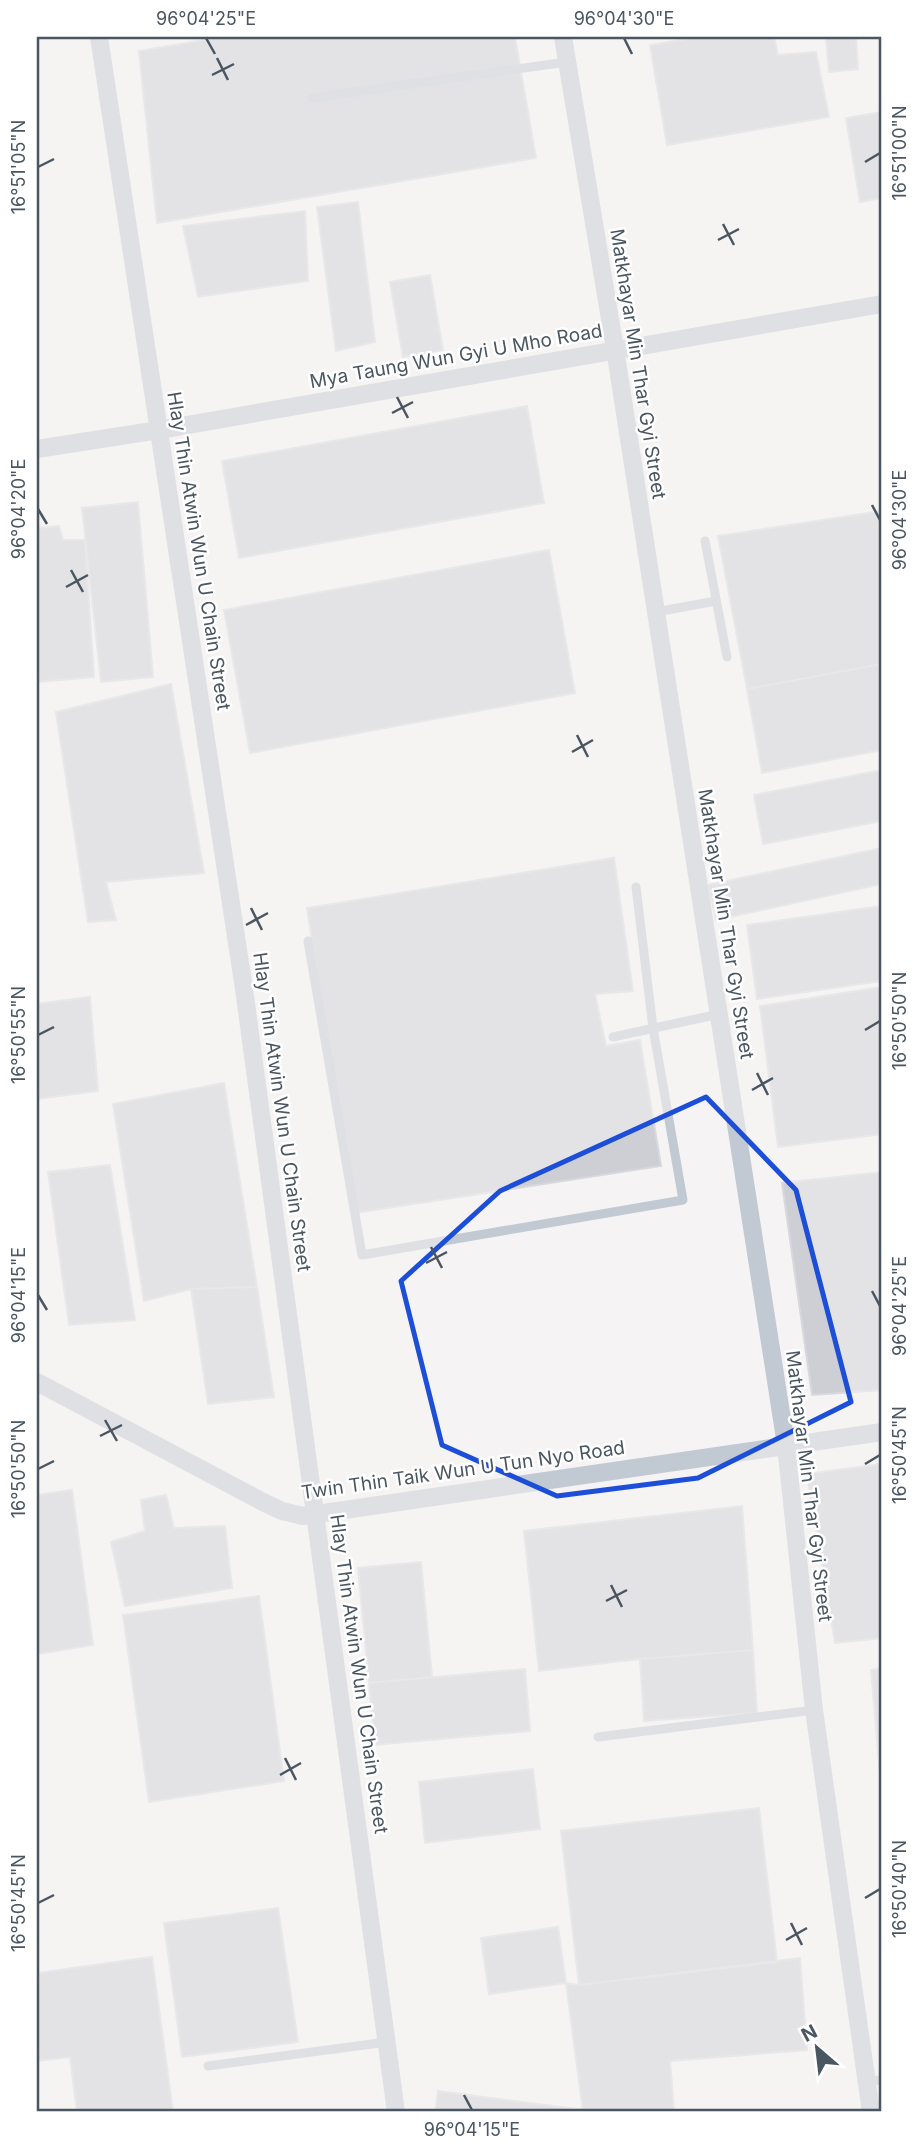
<svg xmlns="http://www.w3.org/2000/svg" width="919" height="2149" viewBox="0 0 919 2149" font-family="Inter,sans-serif">
	<style>
		.building { fill: #cdcfd5; stroke: #d7d9de; stroke-width: 2 }
		.lines { fill: none; stroke-linecap: round; stroke-linejoin: round }
		.lane { stroke: #c1cad2; stroke-width: 9 }
		.street { stroke: #c1cad2; stroke-width: 18 }
		.marked { fill: none; stroke: #1d4ed8; stroke-width: 5; stroke-linejoin: round }
		.ticks { fill: none; stroke: #4a5661; stroke-width: 2.5 }
		.labels { text-anchor: middle; dominant-baseline: central; stroke-width: 5; stroke-linejoin: round; paint-order: stroke }
		.street-label { font-size: 19px; fill: #4a5661; stroke: #fff }
		.neatline { fill: none; stroke: #4a5661; stroke-width: 2.5 }
		.ticks-label { font-size: 18px; text-anchor: middle; fill: #4a5661 }
	</style>
	<rect width="100%" height="100%" fill="#f5f3f3"/>
	<path class="building" d="M221 37H515L536 158 157 223 139 51Z
		M699 37H774L778 55 816 52 829 117 667 145 650 45Z
		M826 37H856L858 69 829 72Z
		M882 112V198L860 202 846 118Z
		M358 202 375 342 336 351 317 207Z
		M305 211 308 281 198 297 183 226Z
		M430 275 443 350 403 357 390 282Z
		M527 406 544 503 239 558 222 461Z
		M138 502 153 677 101 682 82 508Z
		M882 511V664L747 689 718 536Z
		M59 526 63 540H85L94 677 37 682V528Z
		M549 550 575 693 250 753 224 610Z
		M882 664V750L762 773 747 689Z
		M171 684 204 873 106 882 116 920 88 922 56 712Z
		M882 770V821L763 844 754 795Z
		M882 848V884L716 920 708 885Z
		M614 858 633 991 595 994 606 1046 640 1040 661 1166 354 1213 307 908Z
		M882 906V981L757 999 747 925Z
		M882 987V1134L778 1147 760 1006Z
		M90 997 98 1091 37 1099V1004Z
		M224 1083 257 1287 191 1289 144 1301 113 1104Z
		M110 1165 135 1320 69 1325 48 1172Z
		M882 1172V1390L812 1395 782 1183Z
		M257 1287 274 1397 208 1404 191 1289Z
		M882 1464V1638L835 1643 807 1474Z
		M72 1490 93 1645 37 1654V1495Z
		M166 1495 174 1528 225 1526 232 1588 125 1606 111 1542 145 1531 141 1500Z
		M742 1506 753 1650 640 1659 539 1671 524 1531Z
		M421 1562 432 1677 369 1683 358 1568Z
		M259 1596 284 1781 149 1802 123 1615Z
		M753 1650 757 1713 644 1721 640 1659Z
		M882 1668V1773L880 1774 871 1670Z
		M525 1669 530 1731 375 1745 369 1683Z
		M533 1769 540 1829 425 1843 419 1782Z
		M759 1808 777 1962 579 1985 561 1831Z
		M278 1908 298 2042 182 2057 164 1923Z
		M558 1927 566 1983 489 1994 481 1938Z
		M152 1957 173 2112H77L70 2057 37 2061V1973Z
		M800 1958 807 2050 670 2061 674 2112H583L566 1983 579 1985Z
		M438 2091 583 2110V2112H435Z"/>
	<g class="lines">
		<path class="lane" d="M312 98 567 62
			M705 541 727 657
			M656 612 716 601
			M308 941 362 1255 683 1200 653 1028 636 887
			M613 1037 719 1014
			M598 1737 814 1710
			M208 2066 387 2042
			M867 2081 882 2080"/>
		<path class="street" d="M99 37 244 989 396 2112
			M563 37 615 349 786 1445 814 1710 871 2112
			M37 449 159 430 882 304
			M37 1382 263 1502 282 1511 303 1516 882 1432"/>
	</g>
	<path d="M0 0H919V2149H0ZM706 1097 796 1190 851 1402 698 1478 557 1496 442 1445 401 1281 500 1191Z" fill="#f5f3f3" fill-opacity=".55" fill-rule="evenodd"/>
	<path class="marked" d="M706 1097 796 1190 851 1402 698 1478 557 1496 442 1445 401 1281 500 1191Z"/>
	<path class="ticks" d="M206 38 215 54M624 38 632 54M217 58 228 80M212 75 234 64M865 162 880 153M38 167 54 159M723 224 734 245M718 240 739 229M397 397 408 418M392 413 413 402M872 505 880 520M38 509 47 524M71 570 83 592M66 587 88 575M577 735 588 757M572 752 593 740M251 908 262 930M246 925 268 913M865 1030 880 1021M38 1035 54 1027M757 1073 768 1095M752 1090 773 1078M431 1247 442 1268M426 1263 447 1252M872 1291 880 1306M38 1295 47 1310M105 1420 117 1441M100 1436 122 1425M865 1464 880 1455M38 1469 54 1461M611 1585 622 1607M606 1601 627 1590M285 1758 296 1780M280 1775 301 1763M865 1898 880 1889M38 1903 54 1895M791 1923 802 1945M786 1940 807 1928M464 2095 472 2110"/>
	<g class="labels">
		<g class="street-label">
			<text transform="translate(456 356) rotate(-10)">Mya Taung Wun Gyi U Mho Road</text>
			<text transform="translate(638 364) rotate(81)">Matkhayar Min Thar Gyi Street</text>
			<text transform="translate(199 551) rotate(81)">Hlay Thin Atwin Wun U Chain Street</text>
			<text transform="translate(726 924) rotate(81)">Matkhayar Min Thar Gyi Street</text>
			<text transform="translate(282 1112) rotate(82)">Hlay Thin Atwin Wun U Chain Street</text>
			<text transform="translate(463 1470) rotate(-8)">Twin Thin Taik Wun U Tun Nyo Road</text>
			<text transform="translate(809 1486) rotate(83)">Matkhayar Min Thar Gyi Street</text>
			<text transform="translate(359 1674) rotate(82)">Hlay Thin Atwin Wun U Chain Street</text>
		</g>
	</g>
	<rect width="919" height="2149" fill="none" stroke="#ffffff" stroke-width="77"/>
	<g transform="translate(817 2048) rotate(332)" stroke="#ffffff" stroke-width="5" paint-order="stroke">
	<path d="M0-5L12 26L0 18L-12 26Z" fill="#4a5661"/>
	<text y="-10" font-size="19" font-weight="bold" text-anchor="middle" fill="#4a5661">N</text>
	</g>
	<rect x="38" y="38" width="842" height="2072" class="neatline"/>
	<g class="ticks-label">
		<text x="206" y="25">96°04'25"E</text>
		<text x="624" y="25">96°04'30"E</text>
		<text transform="translate(900 153) rotate(-90)" y="6">16°51'00"N</text>
		<text transform="translate(19 167) rotate(-90)" y="6">16°51'05"N</text>
		<text transform="translate(19 509) rotate(-90)" y="6">96°04'20"E</text>
		<text transform="translate(900 520) rotate(-90)" y="6">96°04'30"E</text>
		<text transform="translate(900 1021) rotate(-90)" y="6">16°50'50"N</text>
		<text transform="translate(19 1035) rotate(-90)" y="6">16°50'55"N</text>
		<text transform="translate(19 1295) rotate(-90)" y="6">96°04'15"E</text>
		<text transform="translate(900 1306) rotate(-90)" y="6">96°04'25"E</text>
		<text transform="translate(900 1455) rotate(-90)" y="6">16°50'45"N</text>
		<text transform="translate(19 1469) rotate(-90)" y="6">16°50'50"N</text>
		<text transform="translate(900 1889) rotate(-90)" y="6">16°50'40"N</text>
		<text transform="translate(19 1903) rotate(-90)" y="6">16°50'45"N</text>
		<text x="472" y="2136">96°04'15"E</text>
	</g>
</svg>
